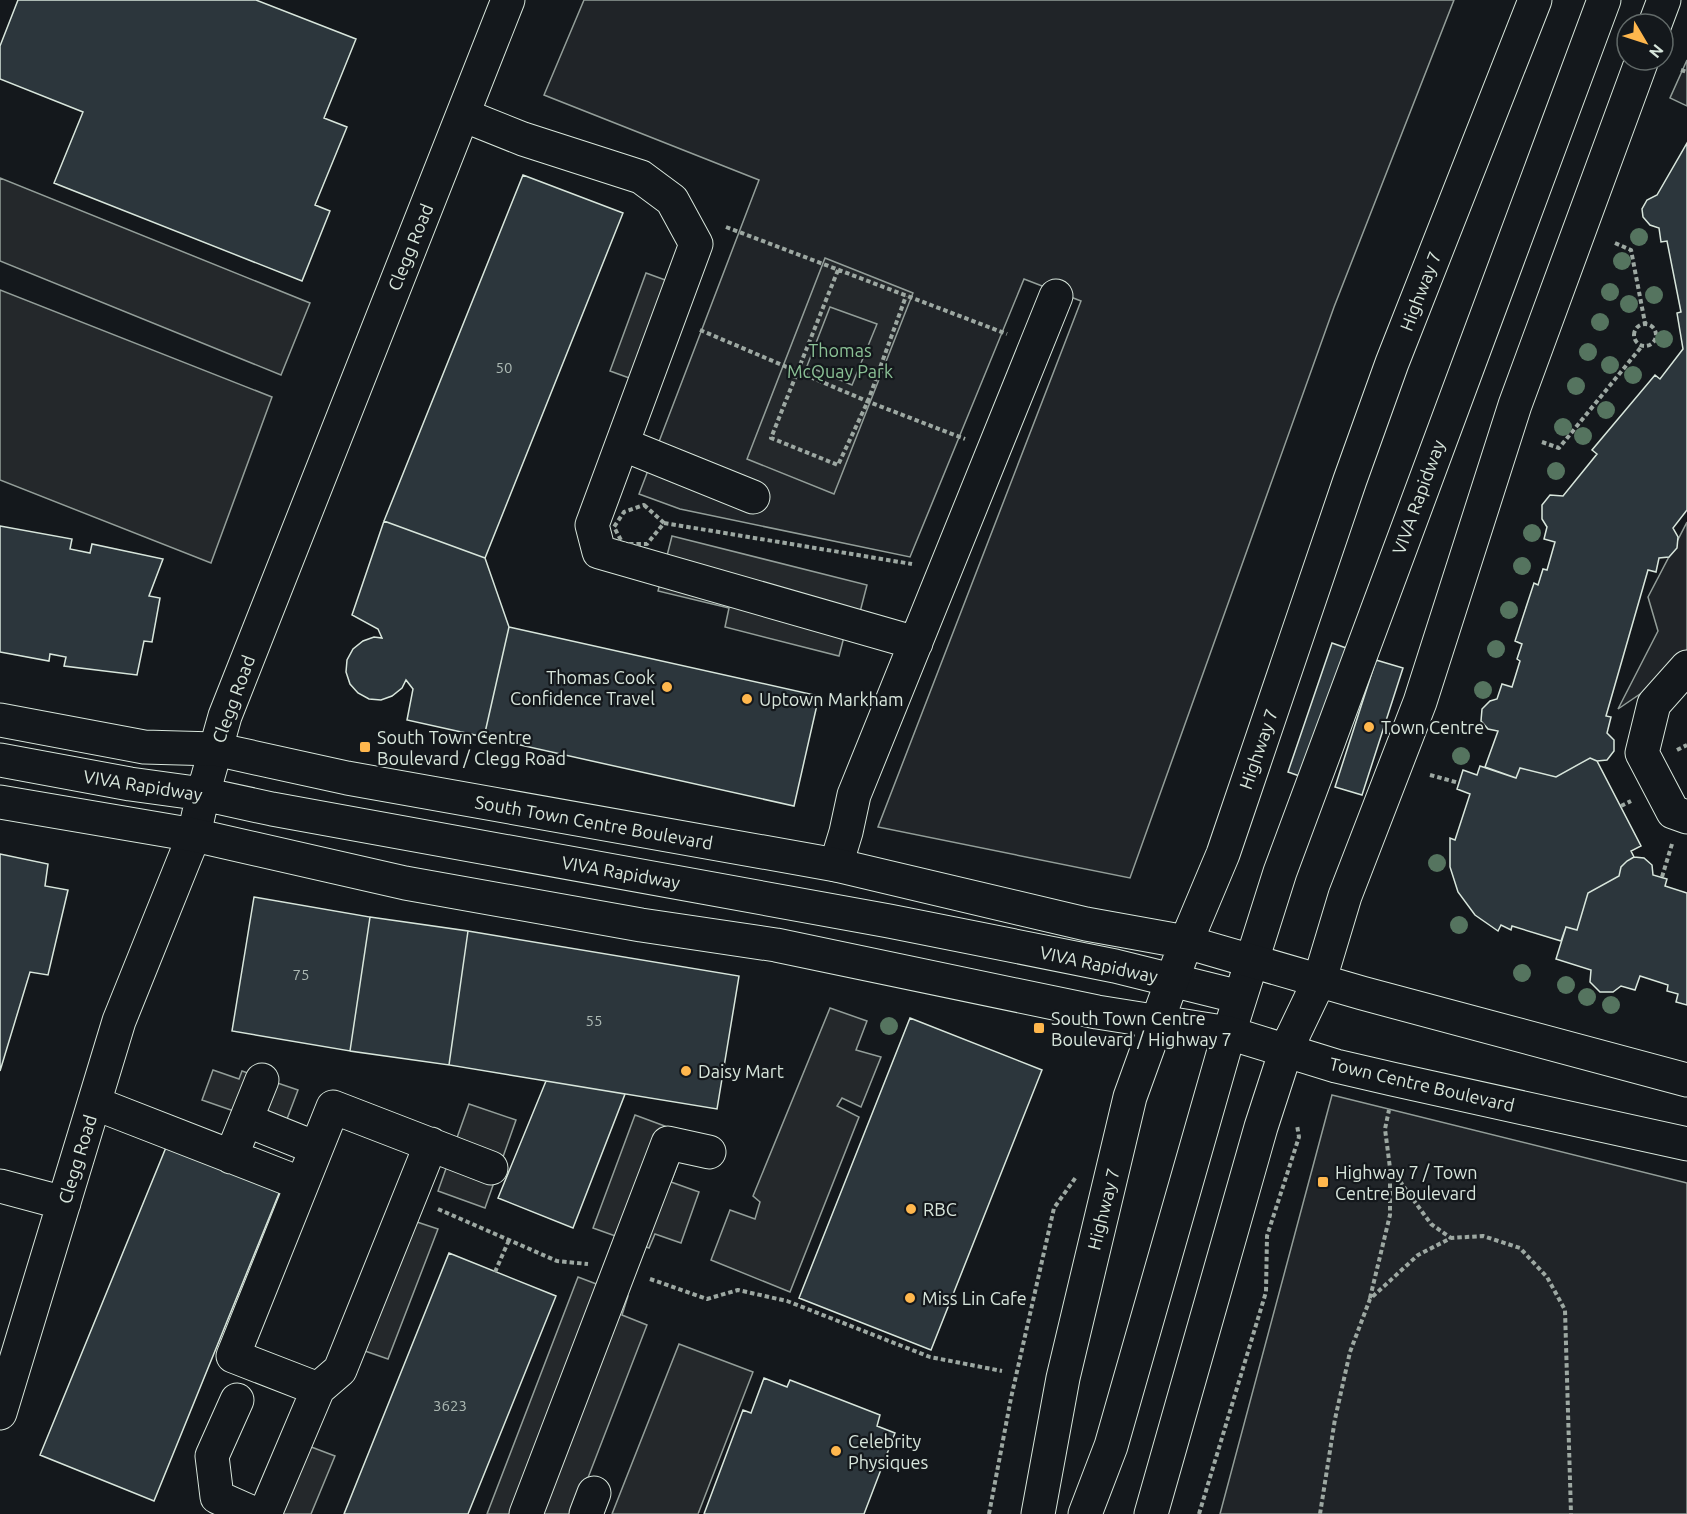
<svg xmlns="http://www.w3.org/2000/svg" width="1687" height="1514" viewBox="0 0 1687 1514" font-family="Ubuntu,sans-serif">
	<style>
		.green { fill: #202428; stroke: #939e99; stroke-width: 1.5 }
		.parking { fill: #24282b; stroke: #939e99; stroke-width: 1.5; fill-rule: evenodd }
		.building { fill: #2c363c; stroke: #d8e6dc; stroke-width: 1.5 }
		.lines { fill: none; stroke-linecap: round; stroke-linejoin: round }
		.minor-casing { stroke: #d8e6dc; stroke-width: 35 }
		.major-casing { stroke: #d8e6dc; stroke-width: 35 }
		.path { stroke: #9da8a2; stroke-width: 4; stroke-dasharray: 4.5 3; stroke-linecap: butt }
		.minor { stroke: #14181c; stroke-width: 33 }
		.major { stroke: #14181c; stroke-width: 33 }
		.tree { fill: #55745f }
		.poi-dot { fill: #ffb74d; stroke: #14181c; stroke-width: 2 }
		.labels { text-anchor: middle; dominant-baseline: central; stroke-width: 4.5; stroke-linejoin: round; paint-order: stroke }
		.number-label { font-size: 15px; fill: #adbab4 }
		.street-label { font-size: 18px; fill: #d8e6dc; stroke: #14181c }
		.park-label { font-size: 18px; fill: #8ac095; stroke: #14181c }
		.poi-label { font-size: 18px; fill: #d8e6dc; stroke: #14181c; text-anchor: start }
	</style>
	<rect width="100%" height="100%" fill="#14181c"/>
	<path class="green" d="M584 0H1454L1334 307 1130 878 878 827 1081 301 1024 279 910 557 680 509 639 494 759 180 544 95Z
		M1687 60V106L1670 98Z
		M1687 522V662L1618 709 1658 631 1648 597Z
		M1332 1095 1687 1183V1514H1220Z"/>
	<path class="parking" d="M0 178 310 303 281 375 0 261Z
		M825 258 913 293 834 494 747 459ZM830 307 877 324 852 385 807 366Z
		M646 273 668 281 632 379 610 371Z
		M0 290 272 397 211 563 0 480Z
		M672 536 867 585 854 635 845 633 839 656 725 627 729 608 658 591Z
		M830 1008 867 1021 856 1050 881 1057 861 1107 842 1098 837 1106 859 1117 790 1292 711 1260 730 1210 755 1219 760 1202 753 1196Z
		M213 1070 239 1079 242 1071 298 1090 287 1119 254 1118 202 1100Z
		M469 1104 516 1120 485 1208 438 1191Z
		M635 1115 689 1135 671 1182 699 1192 681 1243 655 1234 649 1248 593 1228Z
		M414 1221 438 1229 388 1359 365 1351Z
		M578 1277 628 1296 622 1315 647 1325 574 1514H487Z
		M679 1344 753 1372 698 1514H612Z
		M306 1445 335 1456 311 1514H278Z"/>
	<path class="building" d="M18 0H256L356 39 324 118 347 127 315 205 330 211 302 281 54 183 83 112 0 79V46Z
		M1687 143V510L1673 528 1678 537 1677 548 1669 557 1659 558 1656 572 1648 570 1606 716 1611 717 1607 733 1614 740V751L1607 760 1597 761 1590 758 1556 777 1520 768 1516 778 1485 767 1498 731 1488 729 1481 721 1482 709 1490 701 1497 699 1502 684 1512 687 1520 661 1517 659 1522 644 1515 641 1534 583 1538 585 1543 569 1547 570 1555 542 1544 539 1547 527 1542 519V505L1550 495 1563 496 1597 454 1592 450 1655 375 1660 379 1683 349 1677 313 1681 312 1667 241 1661 242 1659 228 1650 225 1643 217 1642 209 1647 200 1657 195Z
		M523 175 623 213 485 558 384 521Z
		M384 521 485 558 509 627 484 737 407 720 413 689 406 680 402 688 392 696 381 700 369 699 358 693 350 684 346 672 347 660 353 649 363 641 374 637 382 638 378 629 352 615Z
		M0 526 72 539 70 549 90 553 92 544 163 559 149 596 160 598 152 642 144 641 137 675 64 666 66 657 50 654 49 661 0 652Z
		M509 627 819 696 794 806 484 737Z
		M1332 643 1352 650 1308 779 1288 772Z
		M1376 660 1403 668 1362 795 1335 787Z
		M1590 758 1597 761 1641 846 1631 851 1634 857 1627 861 1621 867 1619 876 1588 893 1577 930 1566 927 1561 941 1512 926 1511 930 1501 925 1498 931 1475 915 1458 892 1450 867V838L1455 840 1470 794 1457 789 1463 770 1477 775 1480 766 1516 778 1520 768 1556 777Z
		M0 854 48 864 45 886 68 890 48 975 30 972 0 1071Z
		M1634 857 1644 858 1652 865 1653 875 1667 879 1665 886 1687 893V1005L1676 1002 1678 994 1667 991 1668 985 1640 976 1635 990 1621 986 1613 992H1600L1590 982 1591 970 1556 959 1566 927 1577 930 1588 893 1619 876 1621 867 1627 861Z
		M254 897 370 917 350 1051 232 1031Z
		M370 917 468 931 449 1065 350 1051Z
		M468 931 739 976 717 1109 449 1065Z
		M910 1018 1042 1070 931 1350 799 1298Z
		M546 1081 625 1094 573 1228 498 1198Z
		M167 1145 280 1191 154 1501 40 1455Z
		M449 1253 556 1296 468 1514H344Z
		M764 1378 787 1387 790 1380 880 1415 877 1426 895 1433 864 1514H704L743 1410 751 1413Z"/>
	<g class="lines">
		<g class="minor-casing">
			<path id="minor" d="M463 115 523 139 641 177 672 200 696 244 592 525 599 552 916 643
				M622 444 753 497
				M1687 667 1654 704 1642 753 1673 812 1687 817
				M0 760 130 784 203 794 272 809 889 921 1115 966 1240 997
				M836 865 846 832 854 795 1056 296
				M94 1103 302 1184
				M246 1120 316 1148
				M231 1157 262 1080
				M0 1186 64 1203
				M318 1389 233 1356 333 1107 491 1168
				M237 1400 212 1456 217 1497 255 1514
				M0 1413 119 1021 194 835 203 794 225 716 508 0
				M265 1514 318 1389 340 1370 431 1144
				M526 1514 668 1143 709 1152
				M586 1514 594 1493
				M1085 1514 1111 1446 1229 1033 1280 872 1604 0"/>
		</g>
		<g class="major-casing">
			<path id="major" d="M1655 24 1664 0
				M0 720 144 747 215 749 347 778 836 865 1086 924 1186 942 1362 993 1687 1080
				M0 802 194 835 405 883 641 925 776 945 1097 1012 1229 1033 1336 1066 1392 1079 1687 1144
				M1038 1514 1063 1378 1130 1097 1186 942 1223 854 1350 480 1392 363 1535 0
				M1151 1514 1261 1127 1286 1050 1320 979 1345 896 1420 702 1515 405 1642 60"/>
		</g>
		<path class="path" d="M1681 70 1687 72
			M726 227 1007 334
			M1615 243 1631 250 1645 323
			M838 270 771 438 838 465 868 401 906 296
			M1634 335a11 11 0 1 1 22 0a11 11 0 1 1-22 0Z
			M700 330 869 402 965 439
			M1542 442 1559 448 1642 346
			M644 505 664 523 647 544H623L614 527 624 512Z
			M664 523 912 564
			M1677 750 1687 745
			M1430 775 1459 783
			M1621 806 1631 801
			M1662 877 1672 844
			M1391 1169 1431 1224 1451 1238
			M438 1209 557 1261 588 1264
			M495 1272 509 1240
			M650 1279 707 1299 738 1290 787 1301 930 1357 1002 1371
			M1370 1298 1390 1215V1168L1385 1129 1389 1110
			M989 1514 1011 1398 1054 1208 1076 1177
			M1199 1514 1266 1292 1267 1236 1299 1137 1297 1125
			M1320 1514 1335 1419 1350 1352 1370 1299 1418 1255 1451 1238 1483 1236 1520 1248 1547 1277 1565 1310 1571 1514"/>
		<use href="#minor" class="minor"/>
		<use href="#major" class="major"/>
	</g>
	<g class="tree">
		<circle cx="1639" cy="237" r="9"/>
		<circle cx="1622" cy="261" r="9"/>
		<circle cx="1610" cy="292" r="9"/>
		<circle cx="1654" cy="295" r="9"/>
		<circle cx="1629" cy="304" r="9"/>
		<circle cx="1600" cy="322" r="9"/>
		<circle cx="1664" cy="339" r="9"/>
		<circle cx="1588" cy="352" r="9"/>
		<circle cx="1610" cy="365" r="9"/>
		<circle cx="1633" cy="375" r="9"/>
		<circle cx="1576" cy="386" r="9"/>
		<circle cx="1606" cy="410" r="9"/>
		<circle cx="1563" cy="427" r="9"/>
		<circle cx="1583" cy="436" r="9"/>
		<circle cx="1556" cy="471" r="9"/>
		<circle cx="1532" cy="533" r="9"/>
		<circle cx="1522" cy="566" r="9"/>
		<circle cx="1509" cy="610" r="9"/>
		<circle cx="1496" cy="649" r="9"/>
		<circle cx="1483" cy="690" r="9"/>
		<circle cx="1461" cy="756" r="9"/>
		<circle cx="1437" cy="863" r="9"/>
		<circle cx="1459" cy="925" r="9"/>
		<circle cx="1522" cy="973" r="9"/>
		<circle cx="1566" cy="985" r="9"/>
		<circle cx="1587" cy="997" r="9"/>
		<circle cx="1611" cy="1005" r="9"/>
		<circle cx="889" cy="1026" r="9"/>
	</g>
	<g class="poi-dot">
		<circle cx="667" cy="687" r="6"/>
		<circle cx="747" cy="699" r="6"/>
		<circle cx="1369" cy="727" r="6"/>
		<rect x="359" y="741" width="12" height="12" rx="3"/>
		<rect x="1033" y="1022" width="12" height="12" rx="3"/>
		<circle cx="686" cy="1071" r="6"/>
		<rect x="1317" y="1176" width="12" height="12" rx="3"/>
		<circle cx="911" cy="1209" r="6"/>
		<circle cx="910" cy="1298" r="6"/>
		<circle cx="836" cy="1451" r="6"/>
	</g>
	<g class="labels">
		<g class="number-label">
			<text x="504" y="367">50</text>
			<text x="301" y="974">75</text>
			<text x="594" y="1020">55</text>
			<text x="450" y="1405">3623</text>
		</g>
		<g class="street-label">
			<text transform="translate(410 247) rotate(-68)">Clegg Road</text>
			<text transform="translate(1420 291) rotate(-69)">Highway 7</text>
			<text transform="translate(1418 497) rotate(-70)">VIVA Rapidway</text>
			<text transform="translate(233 699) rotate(-70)">Clegg Road</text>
			<text transform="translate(1258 749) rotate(-71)">Highway 7</text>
			<text transform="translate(143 785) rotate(9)">VIVA Rapidway</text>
			<text transform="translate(594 822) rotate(10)">South Town Centre Boulevard</text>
			<text transform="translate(621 872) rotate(10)">VIVA Rapidway</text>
			<text transform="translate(1099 964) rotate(12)">VIVA Rapidway</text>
			<text transform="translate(1422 1084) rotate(13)">Town Centre Boulevard</text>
			<text transform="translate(77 1159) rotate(-73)">Clegg Road</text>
			<text transform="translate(1103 1209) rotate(-76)">Highway 7</text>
		</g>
		<g class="park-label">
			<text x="840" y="350">Thomas<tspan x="840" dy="21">McQuay Park</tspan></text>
		</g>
		<g class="poi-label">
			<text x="655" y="677" text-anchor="end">Thomas Cook<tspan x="655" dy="21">Confidence Travel</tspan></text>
			<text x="759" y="699">Uptown Markham</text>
			<text x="1381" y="727">Town Centre</text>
			<text x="377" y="737">South Town Centre<tspan x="377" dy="21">Boulevard / Clegg Road</tspan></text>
			<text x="1051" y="1018">South Town Centre<tspan x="1051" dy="21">Boulevard / Highway 7</tspan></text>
			<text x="698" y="1071">Daisy Mart</text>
			<text x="1335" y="1172">Highway 7 / Town<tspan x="1335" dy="21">Centre Boulevard</tspan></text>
			<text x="923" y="1209">RBC</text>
			<text x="922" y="1298">Miss Lin Cafe</text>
			<text x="848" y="1441">Celebrity<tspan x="848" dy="21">Physiques</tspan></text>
		</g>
	</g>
	<g transform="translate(1645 42) rotate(129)"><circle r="28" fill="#14181c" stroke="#626a69" stroke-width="1.5"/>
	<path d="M0-4.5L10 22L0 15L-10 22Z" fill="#ffb74d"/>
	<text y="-9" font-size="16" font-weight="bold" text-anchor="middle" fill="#d8e6dc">N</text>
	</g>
</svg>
